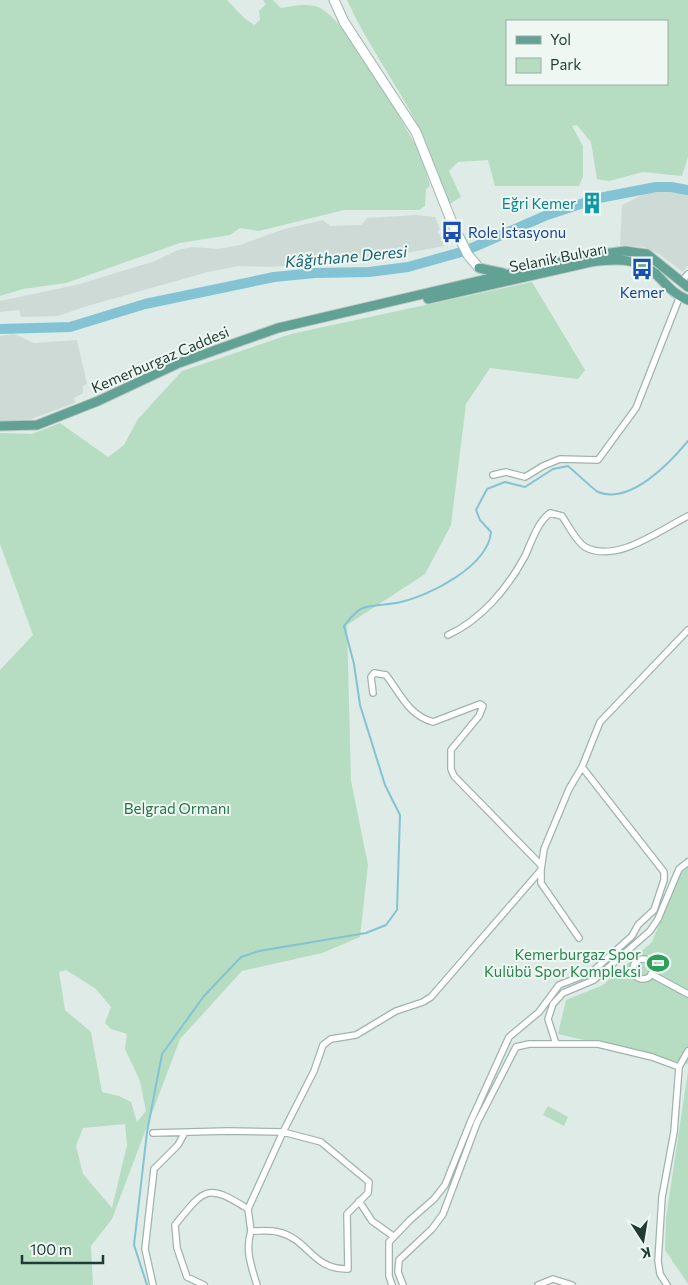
<svg xmlns="http://www.w3.org/2000/svg" width="688" height="1285" viewBox="0 0 688 1285" font-family="Commissioner,sans-serif">
	<style>
		.built { fill: #cddad5 }
		.green { fill: #b6ddc2; fill-rule: evenodd }
		.lines { fill: none; stroke-linecap: round; stroke-linejoin: round }
		.stream { stroke: #83c3d3; stroke-width: 2 }
		.river { stroke: #83c3d3; stroke-width: 10 }
		.street-casing { stroke: #a1b3ad; stroke-width: 8 }
		.secondary-casing { stroke: #9db7ae; stroke-width: 11 }
		.primary-casing { stroke: #c0c8c6; stroke-width: 11 }
		.street { stroke: #fff; stroke-width: 5.5 }
		.secondary { stroke: #fff; stroke-width: 9 }
		.primary { stroke: #61a294; stroke-width: 9 }
		.labels { text-anchor: middle; dominant-baseline: central; stroke-width: 4; stroke-linejoin: round; paint-order: stroke }
		.culture-label { font-size: 15px; fill: #0d838f; stroke: #eff7f3; text-anchor: end }
		.transit-label { font-size: 15px; fill: #164399; stroke: #eff7f3; text-anchor: start }
		.street-label { font-size: 15px; fill: #1f3b34; stroke: #eff7f3 }
		.park-label { font-size: 15px; fill: #287348; stroke: #eff7f3 }
		.leisure-label { font-size: 15px; fill: #27864d; stroke: #eff7f3; text-anchor: end }
		.water-label { font-size: 16px; font-style: italic; fill: #186478; stroke: #eff7f3 }
	</style>
	<rect width="100%" height="100%" fill="#deebe6"/>
	<path class="built" d="M667 188 688 194V265L683 272 659 254 644 247 620 245 622 205 655 189Z
		M417 215 435 217 440 229 437 232 445 240 444 246 368 260 270 267 239 266 208 272 87 306 58 316 21 317 19 310 0 312V301L80 284 155 261 178 250 192 247 218 249 240 245 284 229 323 220 330 226 361 225 367 218Z
		M14 334 34 343 77 340 87 384 83 386V393L74 398 75 403 31 419 0 421V336Z"/>
	<path class="green" d="M0 0H227L244 18 254 25 260 20 259 11 266 4 263 0H273L281 8C293 6 306 3 318 7 347 19 398 114 415 144L424 165 430 186 426 189 425 206 419 210H344L259 231 240 228 230 235 180 243 66 283 23 289 0 296Z
		M347 0H688V157L682 176 643 172 609 181 597 179 591 142 577 125 572 126 583 146V177L579 186H495L488 160 458 162 449 171 461 197 448 205C439 178 431 151 418 126 396 83 367 44 347 0ZM507 21H667V84H507Z
		M532 282 585 370 578 379 490 368 466 404 451 525 425 574 347 625 351 781 368 865 360 937 322 953 242 971 180 1039 112 1219 91 1246 93 1285H0V670L33 635 0 544V433L32 434 60 423 108 457 124 445 138 419 182 371 291 334ZM66 970 96 989 111 1007 105 1023 111 1029 127 1034 125 1049 140 1081 146 1111 137 1122 131 1102 119 1096 102 1092 91 1032 65 1010 59 972ZM125 1124 127 1145 112 1208 83 1174 76 1146 83 1128Z
		M686 857 688 858V1064L558 1034 566 1000 603 985 652 942Z
		M688 1071V1284L665 1250 666 1218Z
		M548 1106 568 1117 564 1126 543 1115Z"/>
	<g class="lines">
		<path class="stream" d="M147 1285 134 1245 147 1132 162 1054 204 996 241 957 259 951 366 933 386 925 397 910 400 815 385 785 360 705 354 664 344 626C349 620 356 610 363 608 375 604 389 605 401 602 431 595 488 566 491 532L480 520 476 510 487 489 505 482 525 487 553 469 568 466C573 470 594 490 598 492 630 505 670 463 688 441"/>
		<path class="river" d="M0 329 70 327 145 304 274 277 315 273 369 272 408 267 465 251 547 215 599 198 656 187H671L688 190"/>
		<g class="street-casing">
			<path id="street" d="M681 282 688 274
				M493 475 506 472 525 477 543 466 560 459 598 460 636 408 680 296
				M448 635C481 620 508 588 525 556 532 541 537 523 550 513L562 516C568 525 576 541 585 547 616 564 660 530 688 516
				M373 693 371 677 374 673 386 675C400 693 408 715 433 722L480 704 483 706 479 716 451 750V769L454 776 541 865
				M541 870V883L579 938
				M633 969a10 10 0 1 1 20 0a10 10 0 1 1-20 0Z
				M651 974 688 994
				M556 1044 548 1019 553 1004 563 993 594 980 650 931 658 919 679 869 688 862
				M153 1133 228 1131 283 1132 321 1142 369 1182 368 1193 347 1214 348 1269C312 1270 309 1239 278 1232 270 1230 260 1231 251 1231 245 1250 251 1266 257 1285
				M359 1201 372 1221 393 1236
				M251 1231 248 1209 283 1132 314 1071 323 1045 331 1039 356 1035 396 1011 423 1002 431 997 541 870 544 849 569 789 582 767 600 722 688 630
				M153 1285 145 1249 154 1169 178 1145 184 1134
				M204 1285 187 1277 177 1248 175 1225C205 1188 207 1183 248 1209
				M392 1285 389 1276V1242L410 1220 434 1199 445 1185 470 1123 509 1037 539 1012 559 985 592 972 632 936 638 925 654 910 664 880V872L582 767
				M403 1285 398 1272 399 1260 432 1229 443 1214 477 1123 516 1047 529 1044H598L652 1057 679 1067
				M538 1285 553 1279 572 1285
				M667 1285 660 1274 658 1261 662 1197 674 1132 679 1067 688 1051"/>
		</g>
		<g class="secondary-casing">
			<path id="secondary" d="M334 0 344 22 416 132 453 225 468 255 479 268"/>
		</g>
		<g class="primary-casing">
			<path id="primary" d="M479 268 503 273
				M428 299 591 262C612 259 637 257 655 273 666 284 673 294 688 300
				M0 426 37 425 98 401 179 363 278 328 581 257 625 251 647 254 688 287"/>
		</g>
		<use href="#street" class="street"/>
		<use href="#secondary" class="secondary"/>
		<use href="#primary" class="primary"/>
	</g>
	<defs>
		<g id="building-bare" transform="scale(1.725)"><path d="M-4-6H4V6H1V3H-1V6H-4ZM-2.5-4.3h1.7v1.8h-1.7ZM.8-4.3h1.7v1.8H.8ZM-2.5-1h1.7V.8h-1.7ZM.8-1h1.7V.8H.8Z" fill="#0f9aa8" stroke="#eff7f3" stroke-width="2.5" paint-order="stroke"/></g>
		<g id="bus-bare" transform="scale(1.725)"><path d="M-5-6H5V4H4V6H2V4H-2V6H-4V4H-5ZM-3.5-4V0h7V-4ZM-3.5 1.2v1.5H-2V1.2ZM2 1.2v1.5H3.5V1.2Z" fill="#1a4fb4" stroke="#eff7f3" stroke-width="2.5" paint-order="stroke"/></g>
		<g id="stadium-bare" transform="scale(1.725)"><path d="M0-5a6.5 5 0 1 0 0 10a6.5 5 0 1 0 0-10ZM-3.5-1.8h7v3.6h-7Z" fill="#2e9e5b" stroke="#eff7f3" stroke-width="2.5" paint-order="stroke"/></g>
	</defs>
	<g fill-rule="evenodd">
		<use href="#building-bare" x="592" y="203"/>
		<use href="#bus-bare" x="452" y="232"/>
		<use href="#bus-bare" x="642" y="269"/>
		<use href="#stadium-bare" x="658" y="963"/>
	</g>
	<g class="labels">
		<g class="culture-label">
			<text x="576" y="203">Eğri Kemer</text>
		</g>
		<g class="transit-label">
			<text x="468" y="232">Role İstasyonu</text>
			<text x="642" y="292" text-anchor="middle">Kemer</text>
		</g>
		<g class="street-label">
			<text transform="translate(558 257) rotate(-11)">Selanik Bulvarı</text>
			<text transform="translate(160 359) rotate(-23)">Kemerburgaz Caddesi</text>
		</g>
		<g class="park-label">
			<text x="177" y="808">Belgrad Ormanı</text>
		</g>
		<g class="leisure-label">
			<text x="641" y="954">Kemerburgaz Spor<tspan x="641" dy="17">Kulübü Spor Kompleksi</tspan></text>
		</g>
		<g class="water-label">
			<text transform="translate(346 256) rotate(-5)">Kâğıthane Deresi</text>
		</g>
	</g>
	<rect x="506" y="20" width="162" height="65" fill="#eff7f3" stroke="#9caca7"/>
	<rect x="516" y="36" width="25" height="8" fill="#61a294" stroke="#9caca7"/>
	<text x="550" y="45" font-size="15" fill="#1f3b34">Yol</text>
	<rect x="516" y="58" width="25" height="15" fill="#b6ddc2" stroke="#9caca7"/>
	<text x="550" y="70" font-size="15" fill="#1f3b34">Park</text>
	<g transform="translate(643 1240) rotate(168)" stroke="#eff7f3" stroke-width="4" paint-order="stroke">
	<path d="M0-4L9 19L0 12L-9 19Z" fill="#1f3b34"/>
	<text y="-8" font-size="14" font-weight="bold" text-anchor="middle" fill="#1f3b34">K</text>
	</g>
	<path d="M22 1255v8h81v-8" fill="none" stroke="#1f3b34" stroke-width="2.5"/>
	<text x="30" y="1255" font-size="15" fill="#1f3b34" stroke="#eff7f3" stroke-width="4" paint-order="stroke">100 m</text>
</svg>
